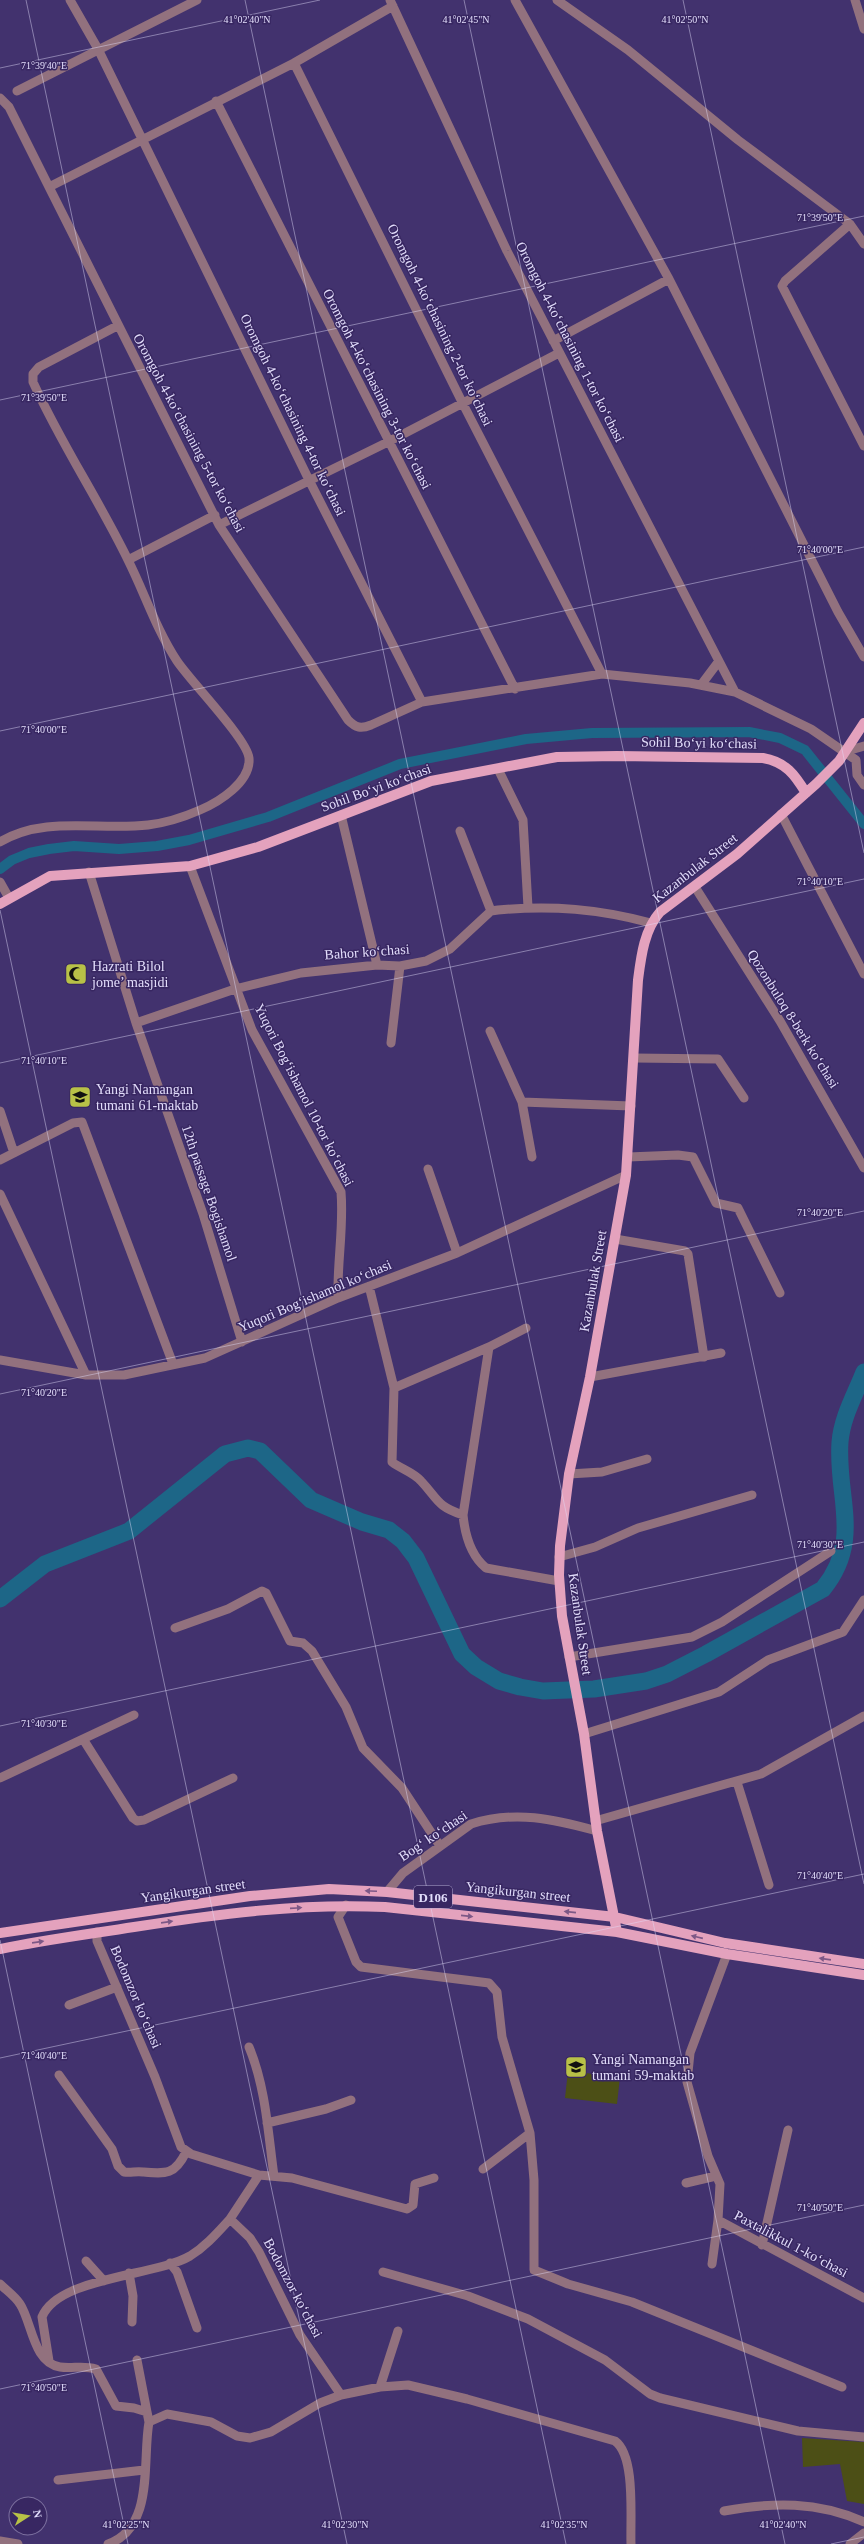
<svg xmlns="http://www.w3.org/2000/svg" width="864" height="2544" viewBox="0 0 864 2544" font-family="Georgia,serif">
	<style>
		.green { fill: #4c4f16 }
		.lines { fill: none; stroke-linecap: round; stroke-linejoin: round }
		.canal { stroke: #1d6687; stroke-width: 10 }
		.river { stroke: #1d6687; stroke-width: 17 }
		.minor { stroke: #92717e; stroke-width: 9 }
		.major { stroke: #e4a2bd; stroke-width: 10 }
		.oneway { fill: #7d5886 }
		.ticks { fill: none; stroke: #e2ddfb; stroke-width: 1; stroke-opacity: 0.45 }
		.labels { text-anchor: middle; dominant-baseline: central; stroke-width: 3; stroke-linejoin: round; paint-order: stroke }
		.shield { fill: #382762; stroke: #afa6cd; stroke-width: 1 }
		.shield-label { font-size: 13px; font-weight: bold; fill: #e2ddfb }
		.street-label { font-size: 14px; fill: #e2ddfb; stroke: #382762 }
		.poi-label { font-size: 14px; fill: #e2ddfb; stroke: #382762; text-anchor: start }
		.ticks-label { font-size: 10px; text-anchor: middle; fill: #e2ddfb; stroke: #382762; stroke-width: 3; stroke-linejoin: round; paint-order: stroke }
	</style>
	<rect width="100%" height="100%" fill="#42326e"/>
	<path class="green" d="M568 2071 620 2077 617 2104 565 2098Z
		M802 2438 864 2442V2504L847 2501 840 2464 803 2467Z"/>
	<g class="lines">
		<path class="canal" d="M0 869 12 860 29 853 49 849 74 846 119 849 157 846 189 840 268 817 400 764 526 739 592 733 749 732 780 738 805 750 864 824"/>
		<path class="river" d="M0 1599 45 1564 129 1531 225 1454 248 1448 260 1451 311 1500 362 1522 389 1530 403 1541 416 1558 462 1654 476 1667 499 1681 520 1687 543 1691 594 1689 646 1681 667 1674 706 1654 823 1589C863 1540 836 1497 840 1442 842 1417 855 1395 864 1372"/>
		<path class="minor" d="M70 0 98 49 309 480 422 702
			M390 0 507 251 735 692
			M515 0 669 279 838 612 864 657
			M557 0 628 50 738 140 850 224 864 244
			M855 0 864 29
			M294 63 393 6
			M17 91 197 0
			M0 98 9 107 49 187
			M216 101 515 689
			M850 224 785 281 782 286 864 446
			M553 341 669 279
			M219 525 388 442 559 353
			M128 560 215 515
			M602 674 463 404 294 63 49 187 219 525 348 720C356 728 361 729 371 725L422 702 602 674 690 683 735 692 811 729 856 760 857 775 864 785
			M701 685 719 661
			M847 751 864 746
			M498 769 523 820 528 907
			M781 814 864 974
			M341 815 377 965
			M460 831 491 911
			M0 842C45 815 98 831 148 825 165 823 184 817 200 810 219 802 251 782 249 758 247 739 191 682 177 661 156 629 145 594 128 560 99 500 61 444 33 382V374L39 367 117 326
			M190 866 252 1030 341 1192C344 1227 337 1262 338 1298
			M89 872 136 1023 203 1214 242 1342
			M0 882 9 898
			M695 887 780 1021 864 1168
			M136 1023 235 989 301 973 377 965 400 966 426 961 450 949 491 911 498 910C552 905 599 909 651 923
			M490 1031 522 1102 532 1157
			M391 1043 400 966
			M634 1058 718 1059 744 1098
			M522 1102 631 1106
			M0 1111 14 1153
			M628 1157 678 1155 693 1157 716 1203 738 1208 780 1293
			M0 1160 73 1123 82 1122 173 1364
			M428 1169 457 1253
			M0 1194 86 1375
			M615 1239 685 1251 688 1254 704 1357
			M369 1286 394 1388 392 1462C401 1469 413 1472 421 1481 438 1499 436 1506 463 1515
			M489 1347 463 1515C465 1535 470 1555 486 1568L559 1581
			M0 1360 86 1375H124L205 1358 338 1298 457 1253 626 1175
			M590 1377 721 1353
			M394 1388 489 1347 526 1328
			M569 1474 602 1472 647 1459
			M559 1557 595 1547 638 1528 752 1495
			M175 1628 228 1609 262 1591 266 1593 290 1641 303 1643 312 1651 346 1707 363 1748 402 1788 440 1846
			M569 1657 692 1637 722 1622 831 1551
			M584 1734 719 1692 768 1660 843 1632 864 1600
			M83 1739 133 1818 137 1821 144 1820 233 1778
			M0 1778 134 1715
			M737 1782 769 1885
			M595 1821 761 1774 864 1716
			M387 1892 403 1873 471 1824C515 1810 554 1819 597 1831
			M346 1905 338 1917 356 1962 361 1967 489 1983 497 1992 502 2037 530 2133 534 2180V2270L568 2284 632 2302 842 2387
			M97 1932V1941L155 2077 181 2147 191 2154 259 2175 230 2219 250 2238 259 2252 300 2335 341 2395 380 2387 408 2385 467 2399 615 2441C636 2456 630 2519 631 2544
			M727 1954 690 2053 687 2082 708 2156 720 2184 718 2220 864 2298
			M69 2005 117 1987
			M249 2047C266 2088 268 2133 274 2176
			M59 2075 112 2149 118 2166 124 2172C131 2173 136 2171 143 2172 166 2174 175 2175 186 2152
			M267 2123 326 2109 351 2100
			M483 2169 530 2133
			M259 2175 292 2178 407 2209 413 2205 415 2184 434 2178
			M686 2183 716 2176
			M762 2245 788 2130
			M86 2261 104 2281
			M170 2263 177 2272 197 2328
			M712 2264 718 2220
			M383 2272 468 2296 528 2319 605 2360 650 2394 660 2398 798 2431 864 2437
			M129 2273 133 2296 132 2322
			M0 2284C6 2290 15 2296 20 2304 32 2322 33 2363 60 2367 72 2369 83 2365 96 2369L116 2406 134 2408 147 2412 149 2422C142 2460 155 2528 108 2544
			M137 2360 147 2412
			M49 2361 42 2317C58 2277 156 2276 190 2256 206 2246 218 2232 230 2219
			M380 2387 398 2331
			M149 2422 167 2414 211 2422 237 2436 250 2438 271 2432 320 2403 341 2395
			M58 2480 144 2470
			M724 2511C772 2502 818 2501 864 2522
			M0 2541 18 2544
			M850 2544 864 2533"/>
		<path class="major" d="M0 904 50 876 190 866 258 847 431 781 557 757 617 756 763 758C786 762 795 775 806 793
			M617 1932 597 1831 584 1734 562 1616 559 1575 560 1546 569 1474 590 1377 626 1175 638 980C641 957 644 930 660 912L737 854 816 784 839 761 864 723
			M0 1933 250 1896 329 1889 387 1892 615 1917 725 1943 864 1964
			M0 1949C44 1940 90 1934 134 1927 217 1914 301 1903 385 1907L617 1932 727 1954 864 1975"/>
	</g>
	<defs><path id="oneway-solid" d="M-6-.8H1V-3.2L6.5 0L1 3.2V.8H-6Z"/></defs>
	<g class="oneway">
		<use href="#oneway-solid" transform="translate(371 1891) rotate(-177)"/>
		<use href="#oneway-solid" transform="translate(296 1908) rotate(-4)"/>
		<use href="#oneway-solid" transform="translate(570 1912) rotate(-174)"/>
		<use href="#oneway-solid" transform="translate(467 1916) rotate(6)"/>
		<use href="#oneway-solid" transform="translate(167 1922) rotate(-8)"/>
		<use href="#oneway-solid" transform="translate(697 1937) rotate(-167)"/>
		<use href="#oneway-solid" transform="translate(38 1942) rotate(-8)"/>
		<use href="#oneway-solid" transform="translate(825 1959) rotate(-172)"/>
	</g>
	<path class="ticks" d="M26 0 566 2544M245 0 785 2544M464 0 864 1884M683 0 864 853M0 68 320 0M0 400 864 216M0 731 864 547M0 910 347 2544M0 1063 864 879M0 1394 864 1211M0 1726 864 1542M0 1940 128 2544M0 2058 864 1874M0 2389 864 2205M831 2544 864 2537"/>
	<defs>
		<g id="mosque-square" transform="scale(1.15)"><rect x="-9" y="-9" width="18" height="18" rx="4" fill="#b8c147" stroke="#382762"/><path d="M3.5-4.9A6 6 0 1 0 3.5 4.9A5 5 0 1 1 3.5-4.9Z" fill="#111"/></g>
		<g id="school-square" transform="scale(1.15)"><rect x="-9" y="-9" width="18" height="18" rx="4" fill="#b8c147" stroke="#382762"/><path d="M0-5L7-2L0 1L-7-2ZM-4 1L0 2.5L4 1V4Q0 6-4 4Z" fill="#111"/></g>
	</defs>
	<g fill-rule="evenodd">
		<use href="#mosque-square" x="76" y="974"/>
		<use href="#school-square" x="80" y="1097"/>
		<use href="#school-square" x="576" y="2067"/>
	</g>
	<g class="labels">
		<rect class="shield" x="414" y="1886" width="38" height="22" rx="3"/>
		<g class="shield-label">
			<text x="433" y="1897">D106</text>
		</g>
		<g class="street-label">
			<text transform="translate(440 325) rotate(64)">Oromgoh 4-koʻchasining 2-tor koʻchasi</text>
			<text transform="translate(570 342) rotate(63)">Oromgoh 4-koʻchasining 1-tor koʻchasi</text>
			<text transform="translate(377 389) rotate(63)">Oromgoh 4-koʻchasining 3-tor koʻchasi</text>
			<text transform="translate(293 415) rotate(64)">Oromgoh 4-koʻchasining 4-tor koʻchasi</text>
			<text transform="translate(189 433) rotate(62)">Oromgoh 4-koʻchasining 5-tor koʻchasi</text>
			<text transform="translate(699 743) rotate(1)">Sohil Boʻyi koʻchasi</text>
			<text transform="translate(376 788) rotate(-20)">Sohil Boʻyi koʻchasi</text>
			<text transform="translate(695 868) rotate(-38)">Kazanbulak Street</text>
			<text transform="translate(367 952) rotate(-4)">Bahor koʻchasi</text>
			<text transform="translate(793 1019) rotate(58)">Qozonbuloq 8-berk koʻchasi</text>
			<text transform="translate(304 1095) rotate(63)">Yuqori Bogʻishamol 10-tor koʻchasi</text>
			<text transform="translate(209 1193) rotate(71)">12th passage Bogishamol</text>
			<text transform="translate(593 1281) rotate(-80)">Kazanbulak Street</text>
			<text transform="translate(315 1296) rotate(-23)">Yuqori Bogʻishamol koʻchasi</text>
			<text transform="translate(580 1624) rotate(82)">Kazanbulak Street</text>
			<text transform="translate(433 1836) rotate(-34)">Bogʻ koʻchasi</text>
			<text transform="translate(193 1891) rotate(-8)">Yangikurgan street</text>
			<text transform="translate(518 1892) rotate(6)">Yangikurgan street</text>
			<text transform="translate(136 1997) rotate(67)">Bodomzor koʻchasi</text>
			<text transform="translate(791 2244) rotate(28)">Paxtalikkul 1-koʻchasi</text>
			<text transform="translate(293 2288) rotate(62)">Bodomzor koʻchasi</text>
		</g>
		<g class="poi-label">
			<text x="92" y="966">Hazrati Bilol<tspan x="92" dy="16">jome’ masjidi</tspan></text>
			<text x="96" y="1089">Yangi Namangan<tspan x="96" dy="16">tumani 61-maktab</tspan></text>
			<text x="592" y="2059">Yangi Namangan<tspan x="592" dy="16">tumani 59-maktab</tspan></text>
		</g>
	</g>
	<g class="ticks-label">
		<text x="247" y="23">41°02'40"N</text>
		<text x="466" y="23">41°02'45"N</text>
		<text x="685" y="23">41°02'50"N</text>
		<text x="44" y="69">71°39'40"E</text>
		<text x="820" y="221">71°39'50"E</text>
		<text x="44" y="401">71°39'50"E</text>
		<text x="820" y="553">71°40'00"E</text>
		<text x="44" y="733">71°40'00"E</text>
		<text x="820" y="885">71°40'10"E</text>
		<text x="44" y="1064">71°40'10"E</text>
		<text x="820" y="1216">71°40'20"E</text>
		<text x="44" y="1396">71°40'20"E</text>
		<text x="820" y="1548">71°40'30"E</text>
		<text x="44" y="1727">71°40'30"E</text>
		<text x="820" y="1879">71°40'40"E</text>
		<text x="44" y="2059">71°40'40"E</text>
		<text x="820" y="2211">71°40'50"E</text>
		<text x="44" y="2391">71°40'50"E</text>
		<text x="126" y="2528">41°02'25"N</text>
		<text x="345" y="2528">41°02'30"N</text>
		<text x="564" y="2528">41°02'35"N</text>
		<text x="783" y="2528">41°02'40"N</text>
	</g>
	<g transform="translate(28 2516) rotate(78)"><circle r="19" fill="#382762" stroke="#7c709f"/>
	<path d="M0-3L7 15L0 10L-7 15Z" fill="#b8c147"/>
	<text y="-6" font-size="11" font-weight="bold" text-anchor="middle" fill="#e2ddfb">N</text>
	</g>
</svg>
